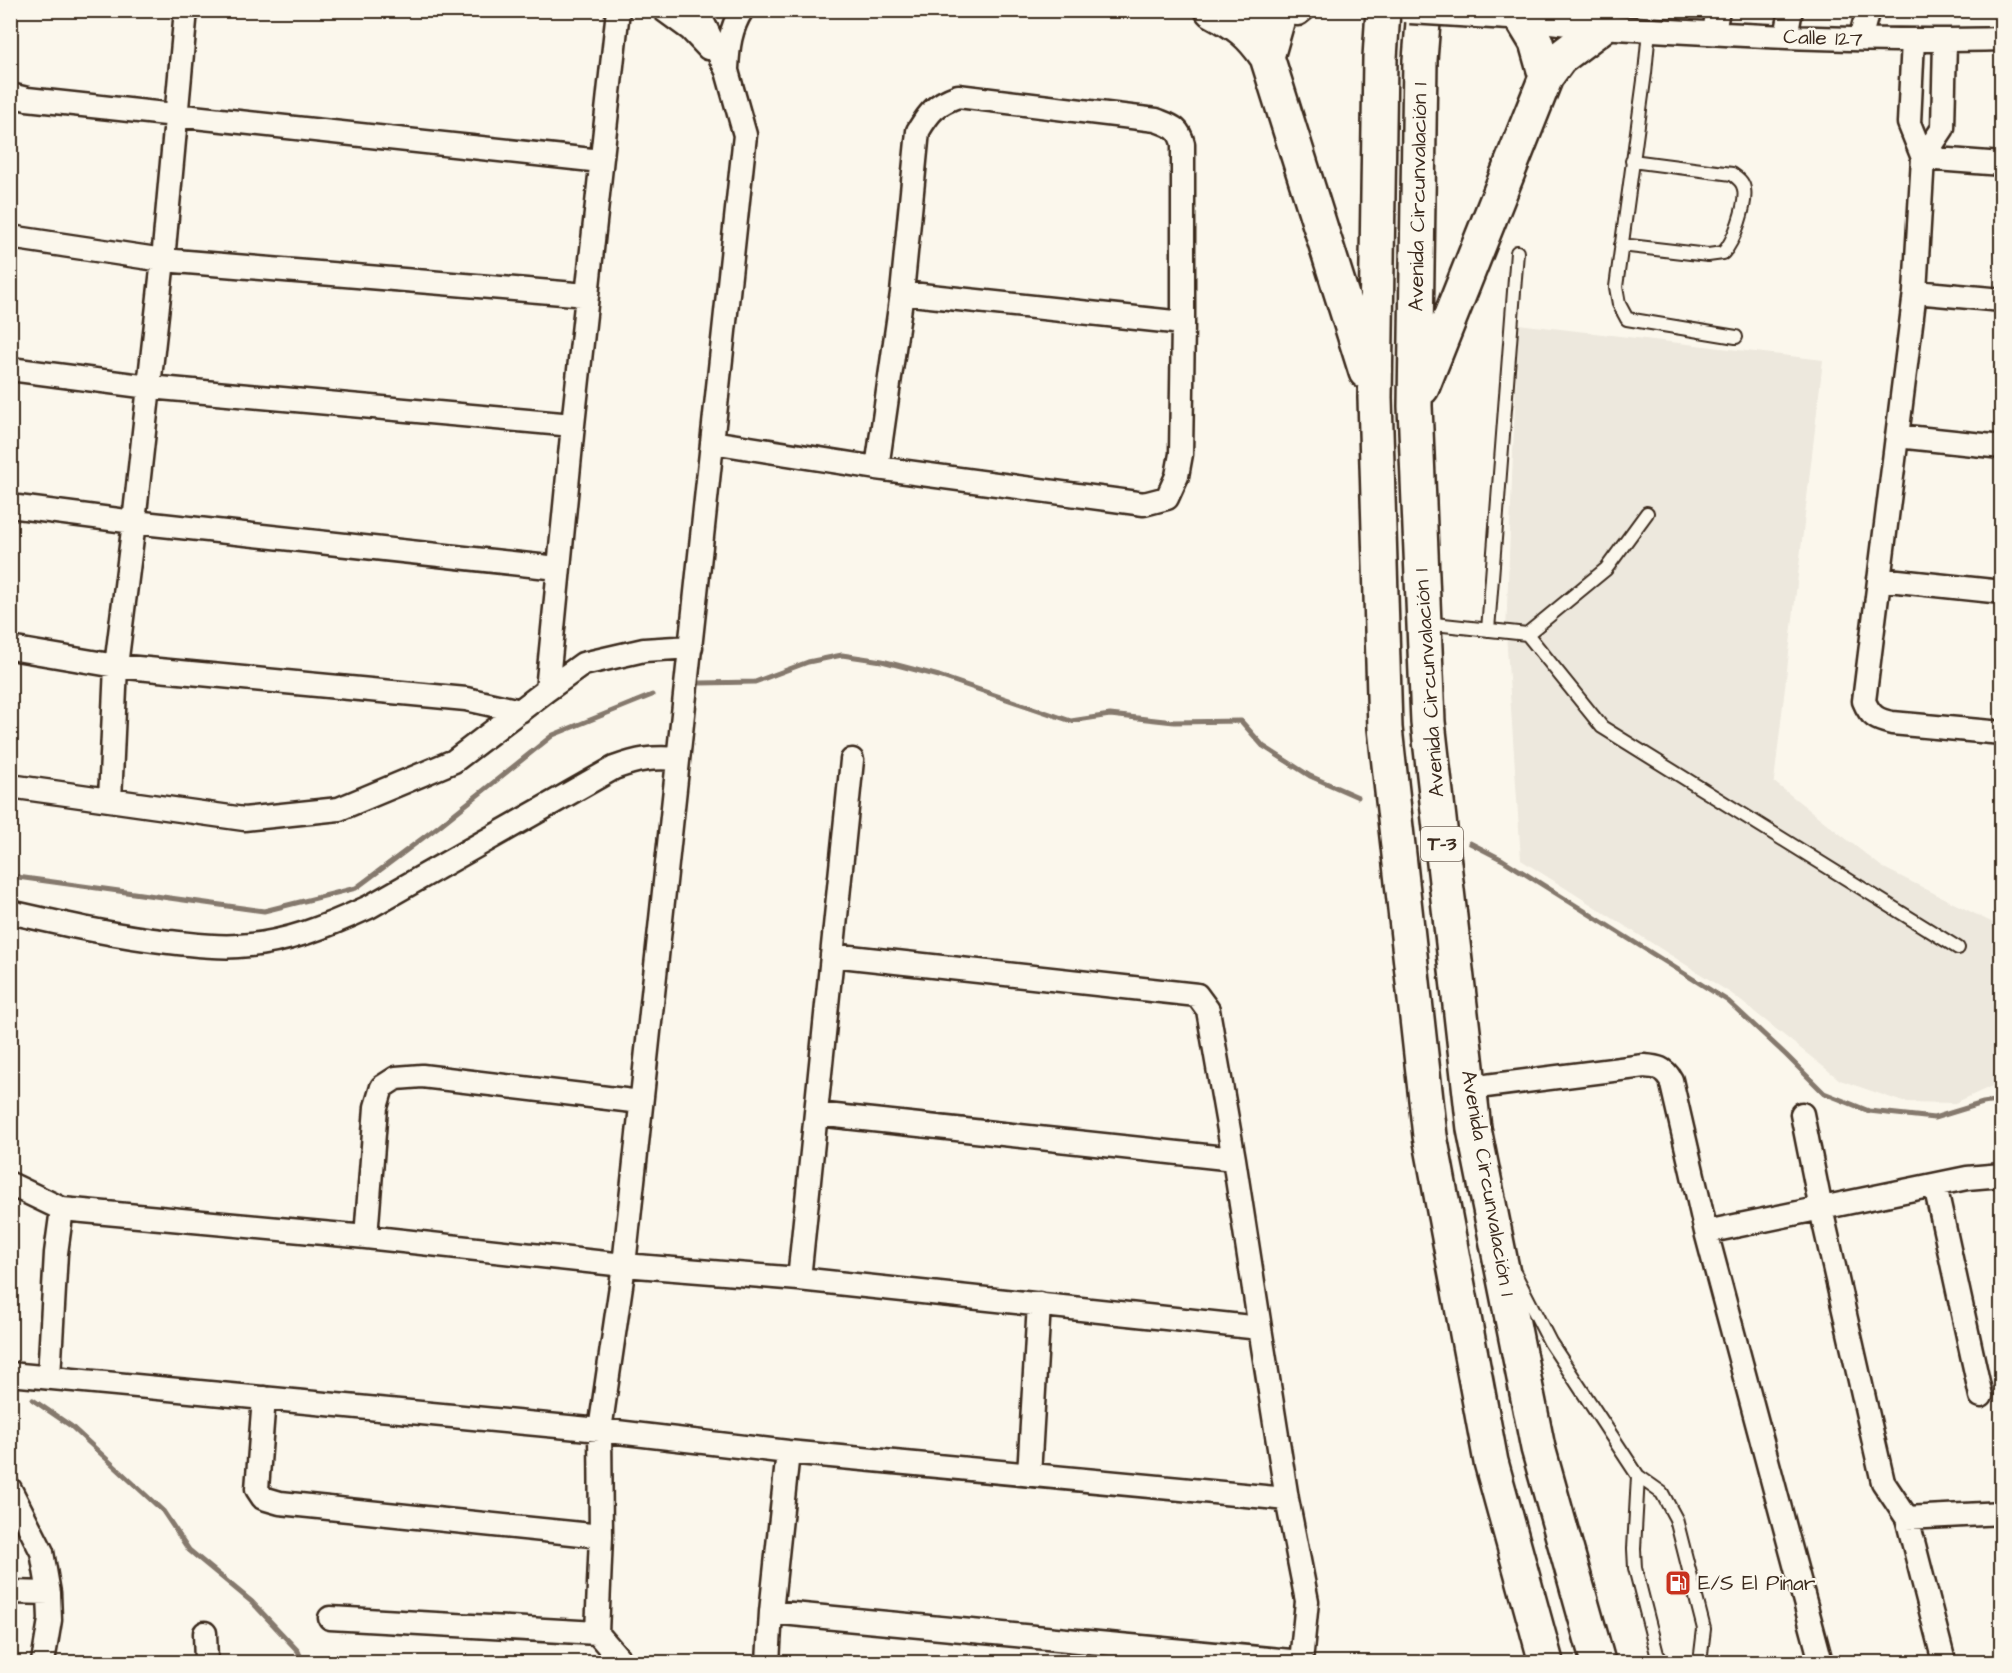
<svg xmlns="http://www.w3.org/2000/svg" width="2012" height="1673" viewBox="0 0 2012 1673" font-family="'Architects Daughter',sans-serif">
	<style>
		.built { fill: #ede8dd }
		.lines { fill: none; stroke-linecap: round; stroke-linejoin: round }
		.stream { stroke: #85796d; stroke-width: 5 }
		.lane-casing { stroke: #3b2a1e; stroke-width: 16 }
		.street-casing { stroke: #3b2a1e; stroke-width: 27 }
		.primary-casing { stroke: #3b2a1e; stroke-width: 38 }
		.lane { stroke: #fbf7ec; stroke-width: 12 }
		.street { stroke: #fbf7ec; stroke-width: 22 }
		.primary { stroke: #fbf7ec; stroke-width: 33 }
		.street-bridge-casing { stroke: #3b2a1e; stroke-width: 27; stroke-linecap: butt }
		.street-bridge { stroke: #fbf7ec; stroke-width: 22 }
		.labels { text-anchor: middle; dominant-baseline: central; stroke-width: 5; stroke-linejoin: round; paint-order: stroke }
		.shield { fill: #fbf7ec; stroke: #75685c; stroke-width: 1.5 }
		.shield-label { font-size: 20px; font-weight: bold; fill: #3b2a1e }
		.street-label { font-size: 21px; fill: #3b2a1e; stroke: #fbf7ec }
		.poi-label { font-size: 21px; fill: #3b2a1e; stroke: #fbf7ec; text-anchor: start }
	</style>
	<rect width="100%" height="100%" fill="#fbf7ec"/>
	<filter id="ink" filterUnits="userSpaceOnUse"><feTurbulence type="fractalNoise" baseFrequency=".0167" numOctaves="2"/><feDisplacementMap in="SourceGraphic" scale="12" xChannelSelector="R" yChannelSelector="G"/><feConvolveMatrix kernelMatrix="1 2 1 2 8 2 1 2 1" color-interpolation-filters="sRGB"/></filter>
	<g filter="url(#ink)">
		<path class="built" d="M1518 324 1823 360 1774 782 1882 867 2001 927V1082L1955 1103 1903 1102 1840 1080 1732 994 1521 860 1506 633Z"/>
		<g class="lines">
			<path class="stream" d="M700 683 755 682 808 662 842 655 882 661 939 676 1071 721 1110 715 1174 722 1241 721 1263 746 1310 776 1358 797
				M1470 843 1503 860 1728 1001 1786 1055 1824 1093 1869 1111 1934 1118 1983 1103 2002 1100
				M10 876 264 911 356 888 439 826 553 735 652 695
				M33 1400 71 1426 163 1511 189 1550 252 1602 298 1651 303 1662"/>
			<g class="lane-casing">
				<path id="lane" d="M1649 30 1645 73 1616 287 1619 304 1627 319 1736 337
					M1621 245 1708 255 1723 253C1734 242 1747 204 1744 189 1743 182 1738 178 1732 174L1632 161
					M1425 623 1527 634 1602 727 1958 948
					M1488 630 1517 252
					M1527 634 1606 569 1647 513
					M1515 1274 1550 1342 1638 1476 1634 1549 1635 1568 1657 1654 1663 1662
					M1638 1476 1662 1493 1676 1519 1704 1629 1700 1662"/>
			</g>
			<g class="street-casing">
				<path id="street" d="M664 10 690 29 708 48
					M1236 10 1298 14 1303 10
					M1514 18C1543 21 1571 25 1600 27 1734 35 1868 43 2002 39
					M1714 32 1718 10
					M1786 37 1791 10
					M1860 39 1868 10
					M1913 40 1909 123 1923 158 1915 292 1864 701C1870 716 1877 720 1892 723L2002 733
					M727 69C728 48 730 29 742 10
					M10 95 27 99 601 161
					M1923 158 1943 128 1945 41
					M1923 158 2002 164
					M10 237 163 260 587 295
					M1915 292 2002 300
					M902 293 1183 323
					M10 369 149 387 573 425
					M1897 436 2002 447
					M712 442 877 468 1144 504 1167 498 1177 476 1181 454 1183 323V144C1179 127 1171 126 1156 120L958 96C936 104 930 111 918 131L902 293 877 468
					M10 506 134 522 558 568
					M1879 579 2002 592
					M10 648 116 666 466 699 520 711
					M547 690 583 664 644 650 691 647
					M10 786 244 819 339 809 454 761 547 690 573 425 618 10
					M110 800 116 666 134 522 163 260 186 10
					M10 912C63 924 115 936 169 942 192 944 215 948 238 946 284 944 328 926 369 907L614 768C639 759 651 757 678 759
					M832 955 1197 995 1208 1010 1234 1159
					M1470 1088 1644 1066C1658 1067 1664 1068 1671 1080L1706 1232 1821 1662
					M817 1114 1234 1159 1260 1328
					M1802 1114 1821 1209 1883 1482 1907 1518 1944 1662
					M10 1184 62 1209
					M1935 1185 1981 1396
					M1706 1232 1967 1178 2002 1175
					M366 1237 624 1265 799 1279
					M10 1374 600 1430 788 1452 1287 1499
					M49 1377 56 1253 62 1209 366 1237 376 1107 382 1087 396 1078 422 1076 641 1102
					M264 1398 257 1489 263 1498 280 1503 601 1536
					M1029 1475 1039 1304
					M10 1489 42 1552 49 1593 50 1620 43 1662
					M1907 1518 2002 1513
					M10 1592 49 1593
					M771 1612 1301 1662 1307 1601 1287 1499 1260 1328 799 1279 852 760
					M330 1618 597 1633
					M205 1633 206 1662
					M622 1662 597 1633 601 1536 600 1430 624 1265 745 135 727 71 697 10
					M768 1662 771 1612 788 1452"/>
			</g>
			<g class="primary-casing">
				<path id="primary" d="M1212 10C1238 24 1250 32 1267 57L1366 372
					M1383 10 1380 58 1375 398 1385 728 1430 1136 1491 1462 1546 1662
					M1424 10 1420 60 1415 406 1428 722 1474 1129 1538 1448 1598 1662
					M1530 10 1522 19 1536 42 1546 77
					M1267 57 1277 22 1278 10
					M1422 388 1546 77 1560 58 1601 27 1584 10"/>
			</g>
			<use href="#lane" class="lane"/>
			<use href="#street" class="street"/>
			<use href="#primary" class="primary"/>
			<g class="street-bridge-casing">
				<path id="street-bridge" d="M1410 12 1509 18"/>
			</g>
			<use href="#street-bridge" class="street-bridge"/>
		</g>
	</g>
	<defs>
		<g id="fuel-square" transform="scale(1.35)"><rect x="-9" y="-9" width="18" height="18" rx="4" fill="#c8321e" stroke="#fbf7ec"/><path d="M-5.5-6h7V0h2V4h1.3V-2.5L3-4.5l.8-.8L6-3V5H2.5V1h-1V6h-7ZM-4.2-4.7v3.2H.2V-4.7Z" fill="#fff"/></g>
	</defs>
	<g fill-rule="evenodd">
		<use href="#fuel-square" x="1678" y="1583"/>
	</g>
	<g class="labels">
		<rect class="shield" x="1421" y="827" width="42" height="34" rx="4.5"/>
		<g class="shield-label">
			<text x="1442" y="844">T-3</text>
		</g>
		<g class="street-label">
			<text transform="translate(1823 38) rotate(2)">Calle 127</text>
			<text transform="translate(1418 197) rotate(-89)">Avenida Circunvalación 1</text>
			<text transform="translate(1429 683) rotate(-94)">Avenida Circunvalación 1</text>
			<text transform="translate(1488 1183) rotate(80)">Avenida Circunvalación 1</text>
		</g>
		<g class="poi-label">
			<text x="1698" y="1583">E/S El Pinar</text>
		</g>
	</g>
	<rect width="2012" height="1673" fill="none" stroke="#fbf7ec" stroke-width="36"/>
	<rect x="18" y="18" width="1976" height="1637" fill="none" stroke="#3b2a1e" stroke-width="2" filter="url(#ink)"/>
</svg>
